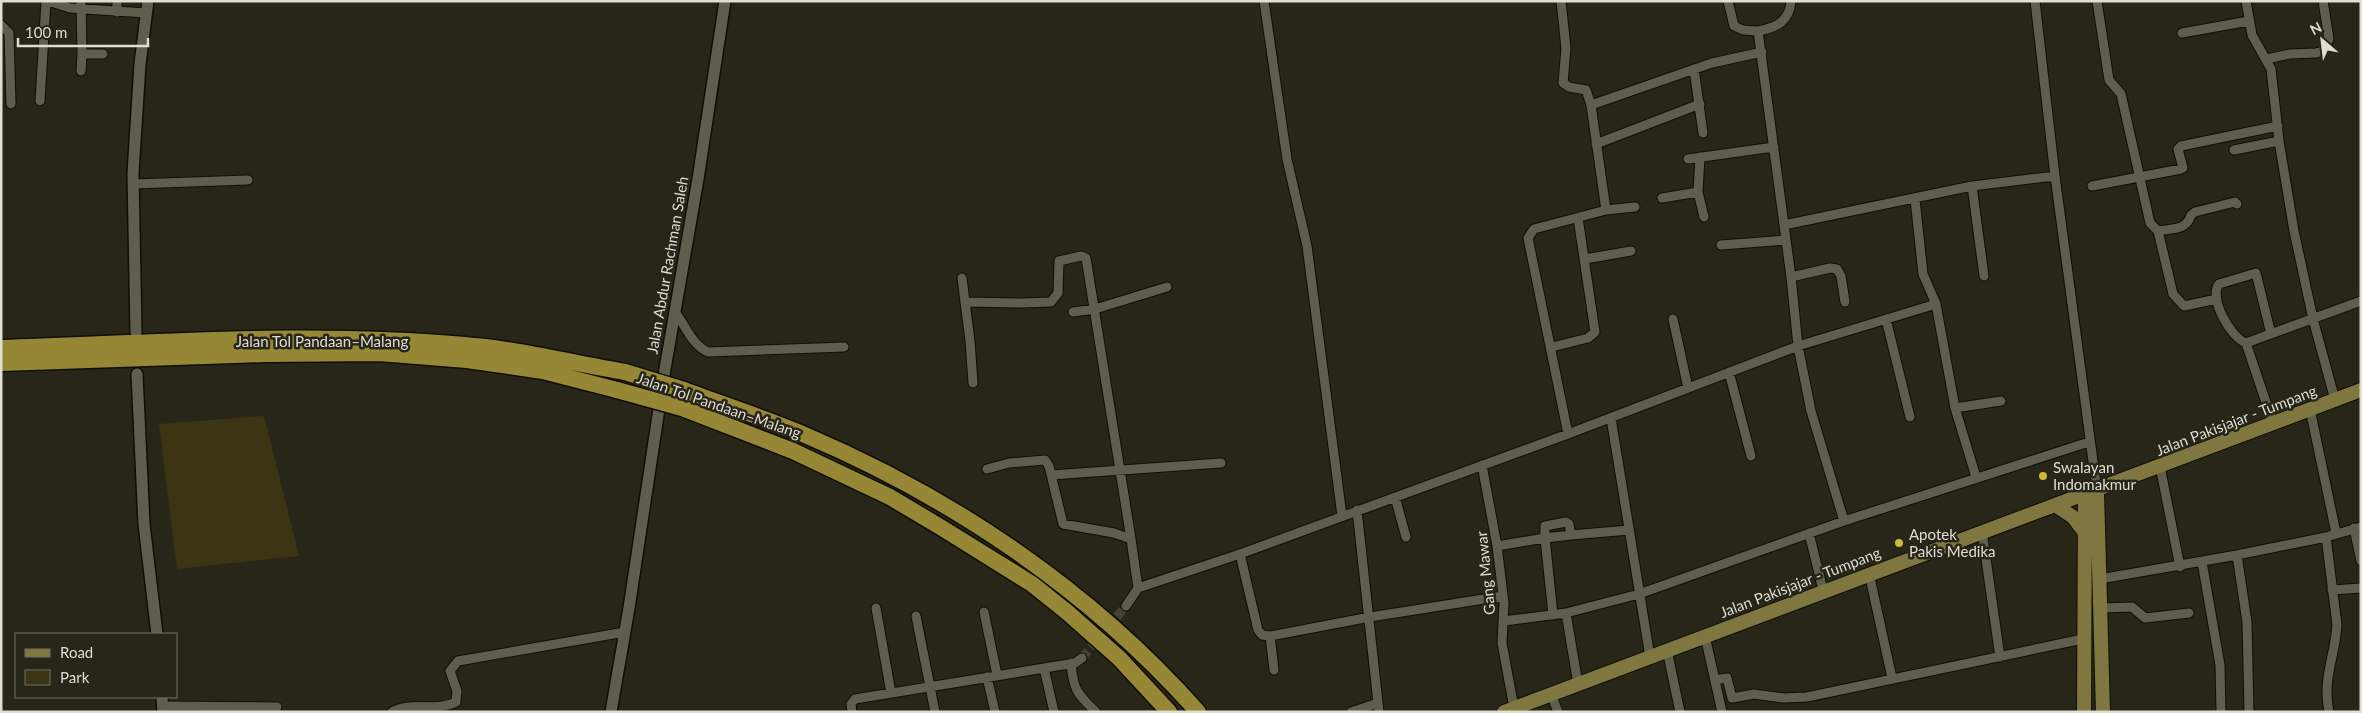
<svg xmlns="http://www.w3.org/2000/svg" width="2362" height="713" viewBox="0 0 2362 713" font-family="Lato,sans-serif">
	<style>
		.green { fill: #3b3514 }
		.lines { fill: none; stroke-linecap: round; stroke-linejoin: round }
		.minor-tunnel { stroke: #434234; stroke-width: 9; stroke-dasharray: 9 4.5; stroke-linecap: butt }
		.minor-casing { stroke: #110e04; stroke-width: 11 }
		.tertiary-casing { stroke: #110e04; stroke-width: 14 }
		.primary-casing { stroke: #110e04; stroke-width: 16 }
		.motorway-casing { stroke: #110e04; stroke-width: 19 }
		.minor { stroke: #5f5d4e; stroke-width: 9 }
		.tertiary { stroke: #5f5d4e; stroke-width: 11 }
		.primary { stroke: #7f7640; stroke-width: 14 }
		.motorway { stroke: #958736; stroke-width: 16 }
		.motorway-bridge-casing { stroke: #110e04; stroke-width: 19; stroke-linecap: butt }
		.motorway-bridge { stroke: #958736; stroke-width: 16 }
		.poi-dot { fill: #ceb837; stroke: #282618; stroke-width: 2 }
		.labels { text-anchor: middle; dominant-baseline: central; stroke-width: 5; stroke-linejoin: round; paint-order: stroke }
		.street-label { font-size: 15px; fill: #dfded5; stroke: #282618 }
		.poi-label { font-size: 15px; fill: #dfded5; stroke: #282618; text-anchor: start }
	</style>
	<rect width="100%" height="100%" fill="#282618"/>
	<path class="green" d="M264 416 299 556 177 569 159 424Z"/>
	<g class="lines">
		<path class="minor-tunnel" d="M1082 658 1126 606"/>
		<g class="minor-casing">
			<path id="minor" d="M48 1 70 8 146 13
				M81 1 82 54H103
				M1264 1 1287 159 1307 246 1342 516
				M1561 1 1566 48 1563 83 1569 87 1586 90 1591 105
				M1728 1 1734 26 1743 30 1758 31 1791 277 1798 346 1811 411 1844 521
				M2035 1 2055 176 2097 491
				M2097 1 2109 80 2121 94 2150 223 2158 231 2173 294 2184 306 2217 299
				M2246 1 2252 35 2271 69 2279 141 2294 231 2313 319 2335 400
				M117 12V1
				M1 25 9 33 11 104
				M1758 31C1776 28 1790 21 1791 1
				M2182 33 2249 21
				M2267 59 2290 54 2316 53 2322 51 2329 39 2323 1
				M1694 69 1703 133
				M81 71 82 54
				M40 101 46 1
				M1596 144 1700 104
				M2234 150 2279 141
				M1700 157 1698 192 1704 217
				M1688 159 1774 147
				M133 184 248 180
				M1972 186 1984 276
				M2092 186 2181 169 2183 168 2178 149 2181 146 2278 126
				M1662 198 1698 192
				M1915 199 1923 274 1936 304 1955 408 1976 477
				M1606 210 1635 207
				M1784 225 1972 186 2055 176
				M2158 231C2173 228 2186 231 2191 215L2195 212 2235 202 2237 204
				M1721 245 1786 240
				M1585 259 1631 251
				M1791 277 1830 268 1837 269 1841 276 1845 302
				M962 278 965 302 1021 303 1051 302 1058 293 1059 261 1081 256 1086 258 1131 539
				M965 302 970 341 973 383
				M675 312C686 326 691 344 708 352L844 347
				M1073 312 1095 309 1167 287
				M1673 319 1688 388
				M1886 319 1910 417
				M2271 334 2256 273 2219 284C2208 298 2231 338 2246 343L2273 423
				M2246 343 2361 301
				M1552 347 1588 338 1595 332 1578 218
				M1729 372 1751 456
				M1955 408 2001 401
				M2310 409 2336 533
				M1611 418 1650 657
				M1568 434 1528 238 1534 229 1606 210 1591 105 1712 63 1762 52
				M1482 465 1497 546 1504 603 1502 643 1514 708
				M2160 466 2180 567
				M987 469 1009 463 1045 460 1049 466 1063 524 1114 533 1131 539 1138 588
				M1051 475 1221 463
				M1395 497 1406 537
				M1357 510 1379 712
				M2354 528 2361 561
				M1982 531 2000 657
				M1809 533 1823 590
				M2326 537 2337 625C2335 657 2322 678 2329 712
				M1497 546 1545 538V526L1566 522 1569 524 1571 535 1629 530
				M1240 554 1258 630 1262 635 1270 636 1370 617 1503 596
				M2237 555 2247 622 2249 712
				M2202 562 2220 665 2221 712
				M1869 573 1892 678
				M2100 579 2237 555 2326 537 2361 527
				M2332 590 2361 588
				M1126 606 1138 588 1240 554 1568 434 1798 346 1936 304
				M876 608 891 693
				M2101 608 2132 607 2145 618 2189 613
				M984 612 997 675
				M1566 613 1578 684
				M1553 615 1545 538 1571 535
				M916 616 935 712
				M1504 621 1566 613 1639 594 1844 521 2089 442
				M1270 636 1274 670
				M1705 636 1722 712
				M1667 650 1680 712
				M1071 663C1073 689 1077 694 1096 712
				M1044 668 1054 712
				M987 677 995 712
				M1715 680 1727 678 1732 698 1754 694 1783 698 1807 697 2083 639
				M1551 694 1558 712
				M162 706 277 707
				M392 712C410 701 437 712 456 702L457 691 450 671 458 661 625 632
				M852 712 851 704 855 699 1075 663 1082 658
				M1351 712 1378 703"/>
		</g>
		<g class="tertiary-casing">
			<path id="tertiary" d="M136 332 133 173 140 64 148 1
				M137 374 144 524 157 634
				M162 697 163 712
				M611 712 629 608 665 369 698 179 725 1"/>
		</g>
		<g class="primary-casing">
			<path id="primary" d="M2097 491 2103 712
				M2055 505 2073 517 2086 534
				M1504 712 2361 390
				M2084 712 2085 494"/>
		</g>
		<g class="motorway-casing">
			<path id="motorway" d="M1 348C154 343 312 331 464 345 518 349 572 363 625 372
				M1 363 265 354 379 353 467 360 543 371 617 390
				M684 390C724 405 765 418 805 435 953 498 1091 591 1198 712
				M682 408 793 451 890 497 942 528 1032 584 1067 612 1119 658 1169 712"/>
		</g>
		<use href="#minor" class="minor"/>
		<use href="#tertiary" class="tertiary"/>
		<use href="#primary" class="primary"/>
		<use href="#motorway" class="motorway"/>
		<g class="motorway-bridge-casing">
			<path id="motorway-bridge" d="M625 372 684 390
				M617 390 682 408"/>
		</g>
		<use href="#motorway-bridge" class="motorway-bridge"/>
	</g>
	<g class="poi-dot">
		<circle cx="2043" cy="476" r="5"/>
		<circle cx="1899" cy="543" r="5"/>
	</g>
	<g class="labels">
		<g class="street-label">
			<text transform="translate(667 265) rotate(-80)">Jalan Abdur Rachman Saleh</text>
			<text x="322" y="341">Jalan Tol Pandaan–Malang</text>
			<text transform="translate(719 405) rotate(19)">Jalan Tol Pandaan–Malang</text>
			<text transform="translate(2236 420) rotate(-21)">Jalan Pakisjajar - Tumpang</text>
			<text transform="translate(1485 573) rotate(-96)">Gang Mawar</text>
			<text transform="translate(1800 582) rotate(-21)">Jalan Pakisjajar - Tumpang</text>
		</g>
		<g class="poi-label">
			<text x="2053" y="467">Swalayan<tspan x="2053" dy="17">Indomakmur</tspan></text>
			<text x="1909" y="534">Apotek<tspan x="1909" dy="17">Pakis Medika</tspan></text>
		</g>
	</g>
	<rect width="2362" height="713" fill="none" stroke="#dfded5" stroke-width="5"/>
	<rect x="15" y="633" width="162" height="65" fill="#282618" stroke="#717064"/>
	<rect x="25" y="649" width="25" height="8" fill="#7f7640" stroke="#717064"/>
	<text x="60" y="658" font-size="15" fill="#dfded5">Road</text>
	<rect x="25" y="670" width="25" height="15" fill="#3b3514" stroke="#717064"/>
	<text x="60" y="683" font-size="15" fill="#dfded5">Park</text>
	<g transform="translate(2322 40) rotate(332)" stroke="#282618" stroke-width="4" paint-order="stroke">
	<path d="M0-4L9 19L0 12L-9 19Z" fill="#dfded5"/>
	<text y="-8" font-size="14" font-weight="bold" text-anchor="middle" fill="#dfded5">N</text>
	</g>
	<path d="M18 38v8h130v-8" fill="none" stroke="#dfded5" stroke-width="2.5"/>
	<text x="25" y="38" font-size="15" fill="#dfded5" stroke="#282618" stroke-width="4" paint-order="stroke">100 m</text>
</svg>
